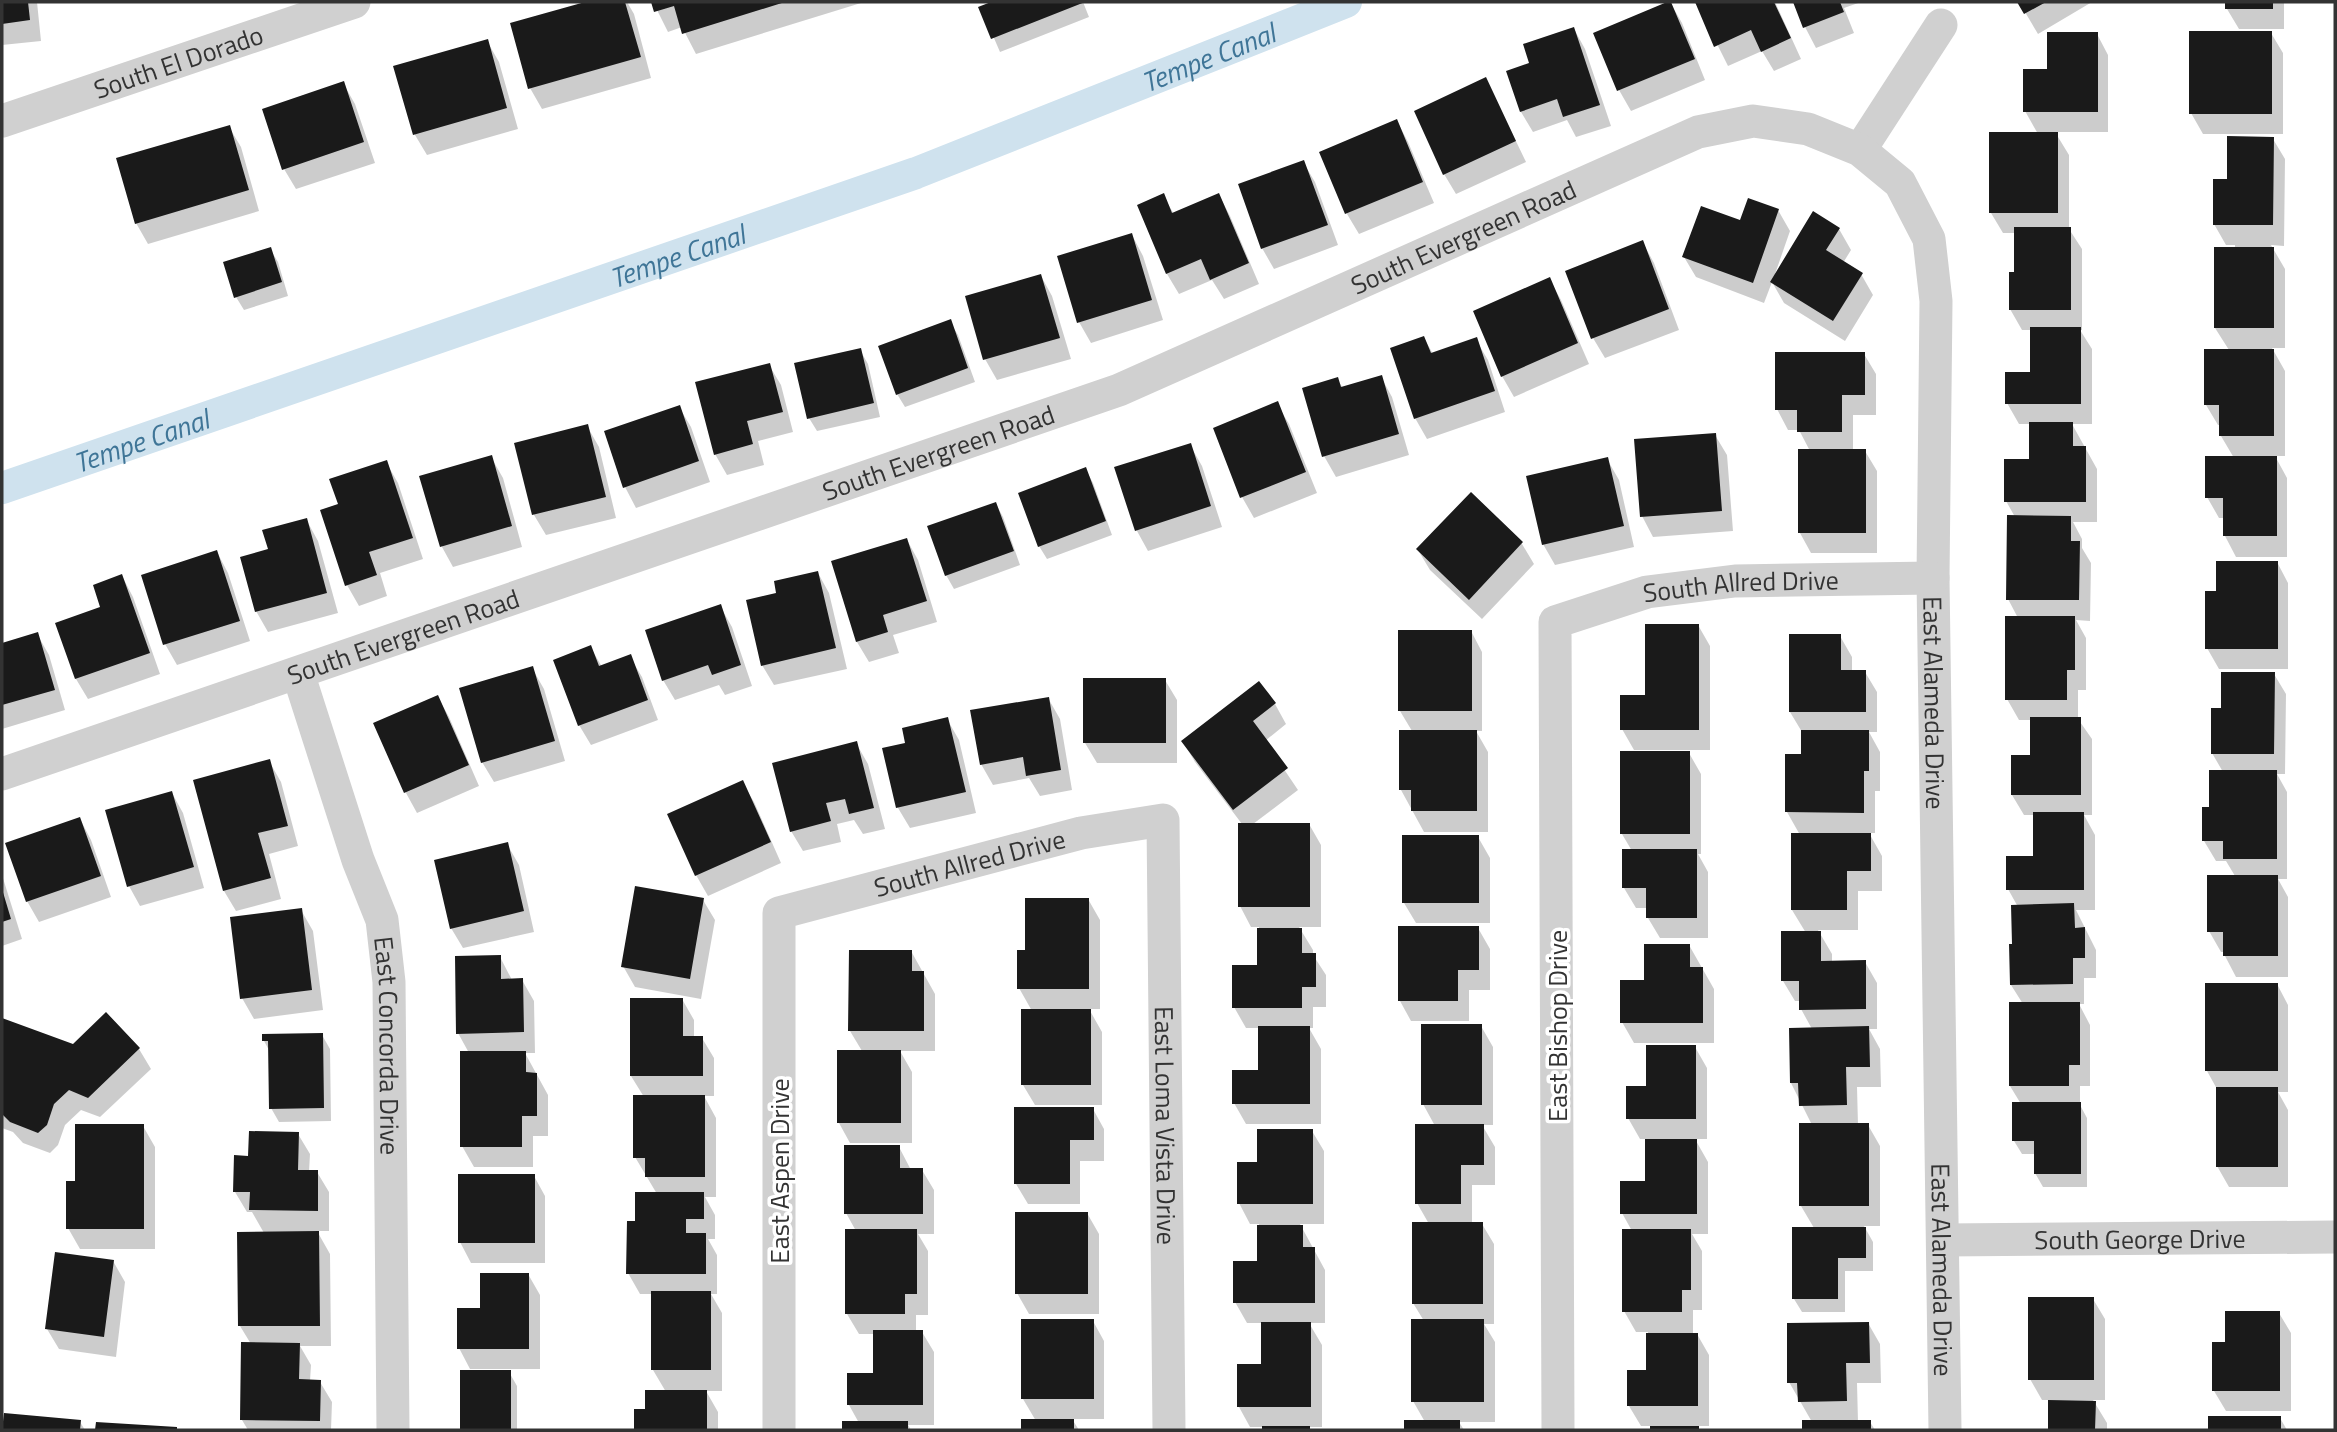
<svg xmlns="http://www.w3.org/2000/svg" width="2337" height="1432" viewBox="0 0 2337 1432" font-family="'Titillium Web',sans-serif">
	<style>
		.shadow { fill: #0003 }
		.lines { fill: none; stroke-linecap: round; stroke-linejoin: round }
		.canal { stroke: #cfe2ee; stroke-width: 32 }
		.building { fill: #1a1a1a }
		.minor { stroke: #d0d0d0; stroke-width: 33 }
		.labels { text-anchor: middle; dominant-baseline: central; stroke-width: 7; stroke-linejoin: round; paint-order: stroke }
		.street-label { font-size: 26px; fill: #333; stroke: #fff }
		.water-label { font-size: 28px; font-style: italic; fill: #3f7597; stroke: #fff }
	</style>
	<rect width="100%" height="100%" fill="#fff"/>
	<path class="shadow" d="M2 2H37L41 41 2 45Z
		M592 2H627L634 14 651 78 542 109 530 88 512 24Z
		M653 2H860L861 3 696 54 682 27 668 32Z
		M996 2H1083L1089 17 1000 52 981 8Z
		M1670 2 1682 23 1705 80 1631 111 1619 90 1596 34Z
		M1696 2H1775L1801 59 1774 71 1762 51 1728 66Z
		M1795 2H1861L1844 8 1854 33 1816 48 1805 27Z
		M2019 2H2092L2038 34Z
		M2227 2H2284V29H2239L2227 9Z
		M1574 29 1585 49 1611 126 1576 137 1567 120 1533 132 1521 112 1532 64Z
		M2271 33 2283 53V134H2203L2191 113Z
		M2097 34 2108 55V132H2055L2069 155V229L2082 249V330H2080L2092 349V424H2072L2097 469V522H2073L2082 539V548L2091 563 2090 621 2076 620 2086 638V690H2078V719L2092 739V815H2084L2095 835V910H2076L2096 950V978H2084V1004H2079L2090 1025V1086H2080V1105L2087 1118V1187H2043L2035 1173V1154H2022L2014 1141 2021 1104 2010 1086 2023 1004 2011 985 2018 907 2008 889 2034 858V815H2024L2012 795 2032 757V720H2019L2007 699 2018 618 2008 599 2015 517 2006 501 2031 461V424H2019L2007 403 2032 374V330H2022L2010 309 2016 274V233H2003L1991 213 2038 134 2025 111 2049 71Z
		M487 41 499 62 518 129 427 155 415 135 396 68Z
		M1486 79 1526 162 1456 194 1444 174Z
		M343 83 355 104 375 163 296 189 284 169Z
		M1397 121 1408 142 1434 203 1359 234 1347 214 1321 153Z
		M229 127 241 147 259 211 148 244 136 223Z
		M2273 139 2285 159 2284 246 2271 245 2285 269V348H2272L2285 371V456H2275L2287 478V557H2236L2225 536V518H2219L2207 497 2234 458 2221 436V425H2218L2206 405 2229 350 2215 328 2235 248V245H2226L2214 224 2229 180Z
		M1303 162 1315 182 1338 245 1274 269 1262 248Z
		M1219 195 1230 216 1259 284 1224 299 1212 280 1179 294 1167 274 1139 206 1163 196 1174 214Z
		M1778 210 1790 231 1775 274 1839 229 1851 250 1843 263 1861 274 1873 295 1845 341 1784 303 1772 282 1764 303 1696 277 1684 257 1741 223Z
		M1132 235 1143 256 1163 320 1091 343 1079 322Z
		M1643 243 1654 263 1679 330 1605 358 1593 338Z
		M270 249 278 262 288 296 244 310 236 297Z
		M1041 276 1052 296 1071 359 997 380 985 359Z
		M1550 280 1561 300 1589 364 1514 397 1502 376Z
		M950 322 958 335 975 382 905 407 897 394Z
		M1424 338 1433 354 1476 340 1488 360 1505 412 1427 439 1415 418Z
		M860 350 868 364 880 417 817 431 809 418Z
		M1864 354 1876 374V415H1853V451H1865L1877 471V553H1811L1800 533 1810 451 1799 430H1788L1777 409Z
		M769 365 781 385 793 432 758 441 764 465 727 475 715 454Z
		M1381 377 1392 397 1409 455 1336 477 1324 456 1337 379 1343 388Z
		M1277 404 1289 424 1317 493 1254 518 1242 497Z
		M679 407 691 427 710 482 636 508 625 487Z
		M587 426 599 447 616 518 546 535 534 515 516 444Z
		M1715 435 1727 455 1733 531 1653 537 1642 516Z
		M1190 445 1202 466 1222 527 1148 551 1137 531 1116 468Z
		M491 457 503 478 522 547 453 567 442 547Z
		M1607 459 1619 480 1634 547 1555 565 1543 544Z
		M386 462 398 483 423 559 380 573 387 596 359 606 347 585 340 505Z
		M1086 470 1093 483 1112 535 1047 559 1039 546Z
		M1471 495 1522 544 1534 564 1482 619 1430 570 1418 550Z
		M996 504 1003 517 1020 565 954 589 946 575Z
		M307 521 318 541 338 613 268 632 256 611 270 551Z
		M907 540 918 560 937 622 893 635 899 653 869 662 857 642 833 563Z
		M217 552 228 573 250 641 177 665 165 644Z
		M2277 562 2288 583V669H2219L2207 648 2217 593Z
		M818 573 829 593 847 669 774 685 762 665 779 594Z
		M122 576 133 597 160 674 88 699 76 679 58 624 103 608Z
		M720 606 732 627 752 686 725 695 719 685 675 700 663 680Z
		M1698 625 1710 646V750H1634L1622 729Z
		M1471 631 1482 652V731H1476L1488 752V832H1424L1401 790 1412 731 1400 711Z
		M37 634 49 655 65 710 2 729V645Z
		M1840 636 1852 657V672H1865L1877 692V732H1869L1880 752V791H1875V833H1869L1882 856V891H1858V930H1818L1832 954V962H1865L1877 983V1029H1869L1880 1049 1881 1087H1857L1858 1125H1868L1880 1146V1226H1864L1873 1242V1271H1845V1312H1802L1794 1299 1814 1228 1801 1206 1812 1125 1791 1083 1812 1029 1801 1009V1001H1795L1783 981 1806 933 1792 910 1800 835 1787 812 1803 756 1802 732 1790 712Z
		M591 648 602 667 630 657 642 677 658 720 591 745 579 725Z
		M532 668 544 689 565 761 494 782 482 762Z
		M2274 674 2286 694 2285 774H2277L2287 792V879H2278L2288 897V977H2236L2225 956V952H2221L2209 931 2235 876 2226 861H2216L2204 841 2211 808 2223 772 2212 753 2223 709Z
		M1165 680 1177 700V763H1097L1085 743Z
		M438 697 449 717 479 786 417 813 406 793 376 724Z
		M1048 698 1060 719 1072 790 1040 796 1029 778 993 785 981 764Z
		M1275 704 1286 724 1265 741 1298 790 1253 824H1309L1321 845V927H1299L1313 950V955L1326 975V1007H1313V1028H1309L1321 1049V1124H1246L1234 1103 1260 1072V1028H1246L1234 1007 1259 967V927H1251L1240 906 1242 824 1195 762 1183 742Z
		M947 719 959 740 976 813 910 828 898 808 884 750 907 744Z
		M856 743 868 764 885 829 863 834 854 820 837 824 841 842 803 851 791 831Z
		M1689 753 1701 774V854H1698L1708 872V938H1660L1648 918V908H1636L1624 888 1632 851 1622 834Z
		M269 761 281 782 298 846 269 854 281 899 236 911 224 891Z
		M742 782 754 802 781 863 708 896 696 875Z
		M172 793 183 813 204 888 140 906 129 886Z
		M80 819 91 840 111 897 39 922 27 901Z
		M1478 837 1490 858V923H1416L1404 903Z
		M507 844 519 865 534 932 463 948 451 928Z
		M2 875 22 939 2 946Z
		M1088 899 1100 920V1009H1089L1102 1032V1105H1035L1023 1085 1032 1011 1019 988Z
		M703 900 715 920 701 999 635 987 623 966Z
		M301 910 313 931 323 1010 254 1019 242 998Z
		M1478 928 1490 949V990H1469V1021H1411L1400 1001Z
		M1689 945 1714 989V1043H1634L1622 1022 1646 982Z
		M911 951 935 994V1051H900L912 1072V1143H850L839 1123 862 1051 850 1031Z
		M500 957 512 980H522L534 1001 535 1053H525L548 1095V1136H533V1167H474L462 1146 469 1053 458 1033Z
		M2277 984 2288 1005V1092H2278L2288 1110V1187H2229L2217 1166V1089L2207 1071Z
		M682 999 694 1020V1038H702L714 1058V1096H704L716 1118V1197H705L715 1215V1239H708L717 1255V1294H711L722 1313V1391H706L718 1412V1430H636V1410H646L666 1392 653 1370V1294H640L628 1273 637 1222 657 1194 635 1157 644 1097 631 1076Z
		M2 1020 73 1046 139 1049 151 1069 100 1117 81 1110 65 1125 58 1145 50 1153 23 1143 13 1132 2 1128Z
		M1481 1026 1493 1047V1125H1482L1495 1147V1185H1472V1224H1482L1494 1244V1324H1484L1495 1342V1422H1459L1464 1430H1406V1422H1425L1413 1401 1424 1321 1413 1303 1429 1224 1417 1203 1435 1126 1423 1104Z
		M322 1035 330 1049 331 1121 279 1122 271 1108 270 1052 264 1041Z
		M1695 1047 1707 1068V1139H1695L1708 1162V1234H1692L1702 1251V1310H1693V1334H1697L1709 1355V1426H1697L1700 1430H1652V1426H1641L1629 1406 1648 1372V1332H1636L1624 1311 1632 1231 1622 1213 1647 1183V1139H1640L1628 1118 1648 1088Z
		M1093 1109 1104 1129V1161H1080V1204H1028L1016 1184Z
		M143 1126 155 1147V1249H80L68 1228 77 1183Z
		M1312 1131 1324 1151V1224H1300L1325 1270V1323H1309L1322 1345V1427H1309L1310 1430H1264V1427H1250L1239 1407 1263 1365V1323H1247L1235 1302 1259 1263V1224H1250L1239 1203 1259 1164Z
		M298 1134 310 1154 309 1172H317L329 1192V1231H317L330 1254 331 1346H300L311 1365 310 1381 320 1382 332 1402 331 1430H248L242 1420 251 1344 240 1326 264 1233 252 1212H247L235 1192 250 1157Z
		M899 1147 911 1170H922L934 1190V1234H918L928 1251V1315H916V1332H922L934 1352V1425H908L911 1430H844V1423H859L849 1405 874 1375V1334H859L847 1314 856 1231 846 1213Z
		M534 1176 545 1196V1263H471L460 1242Z
		M1087 1213 1099 1234V1314H1029L1017 1293Z
		M113 1261 125 1282 116 1357 59 1349 47 1329Z
		M528 1274 540 1295V1369H470L459 1348 482 1310Z
		M2093 1299 2105 1319V1400H2093L2107 1423V1430H2050V1400H2042L2030 1379Z
		M2279 1313 2291 1333V1411H2226L2214 1391Z
		M1093 1321 1104 1341V1419H1072L1079 1430H1023V1421H1036L1023 1399Z
		M1868 1323 1880 1344 1881 1383H1857L1858 1422H1870L1875 1430H1804V1422H1812L1789 1382Z
		M462 1372H509L517 1386V1430H462Z
		M5 1415 80 1422 85 1430H4Z
		M2210 1418H2280L2287 1430H2210Z"/>
	<g class="lines">
		<path class="canal" id="s1" d="M2 488 916 173 1346 2"/>
	</g>
	<path class="building" d="M2 2H28L30 20 2 24Z
		M585 2H625L641 57 528 89 510 23Z
		M651 2H785L682 34 674 6 654 12Z
		M991 2H1085L991 39 978 7Z
		M1667 2H1671L1695 59 1617 91 1593 33Z
		M1695 2H1774L1791 38 1761 52 1751 30 1714 47Z
		M1793 2H1840L1844 12 1803 28Z
		M2017 2H2046L2024 14Z
		M2225 2H2273V9H2225Z
		M1574 27 1600 105 1563 117 1557 99 1520 112 1506 71 1529 63 1523 44Z
		M2189 31H2272V114H2189Z
		M2047 32H2098V112H2023V69H2047Z
		M488 39 507 108 413 135 393 66Z
		M1486 77 1516 141 1443 175 1414 111Z
		M344 81 364 142 282 170 262 109Z
		M1397 119 1423 182 1345 214 1319 152Z
		M230 125 249 190 135 224 116 158Z
		M1989 132H2058V213H1989Z
		M2227 136 2274 137 2273 225H2213V179H2227Z
		M1304 160 1328 225 1261 249 1238 184Z
		M1164 193 1172 213 1219 193 1249 263 1210 280 1201 259 1166 274 1137 205Z
		M1748 198 1779 209 1753 283 1682 257 1701 206 1740 220Z
		M1813 211 1840 228 1826 250 1863 273 1833 321 1770 282Z
		M2014 227H2071V310H2009V272H2014Z
		M1132 233 1152 300 1077 323 1057 256Z
		M1643 240 1669 309 1591 339 1565 271Z
		M271 247 282 282 234 298 223 262Z
		M2214 247H2274V328H2214Z
		M1041 274 1060 338 983 360 965 296Z
		M1550 277 1578 343 1501 377 1473 311Z
		M951 319 968 368 896 395 878 346Z
		M2030 327H2081V404H2005V372H2030Z
		M1424 336 1431 353 1477 337 1495 391 1414 419 1390 348Z
		M861 348 874 403 807 419 794 363Z
		M2204 349H2274V436H2219V405H2204Z
		M1775 352H1865V395H1842V432H1797V410H1775Z
		M770 363 783 412 747 421 753 444 714 455 695 382Z
		M1382 375 1399 434 1322 457 1302 388 1338 377 1341 387Z
		M1278 401 1306 472 1240 498 1213 428Z
		M680 405 699 461 623 488 604 431Z
		M2029 422H2073V446H2086V502H2004V459H2029Z
		M588 424 606 497 532 515 514 443Z
		M1716 433 1722 511 1640 517 1634 439Z
		M1191 443 1211 506 1135 531 1114 467Z
		M1798 449H1866V533H1798Z
		M492 455 512 526 440 547 419 476Z
		M2205 456H2277V536H2223V498H2205Z
		M1608 457 1624 526 1542 545 1526 476Z
		M387 460 413 538 369 552 377 575 345 586 320 510 338 504 329 479Z
		M1086 467 1106 521 1038 547 1018 493Z
		M1471 492 1523 542 1469 600 1416 549Z
		M996 502 1014 551 945 576 927 526Z
		M2007 515 2071 516V541H2080L2079 600H2006Z
		M307 518 327 593 255 612 240 557 268 549 262 530Z
		M907 538 927 601 883 615 888 632 856 642 831 561Z
		M217 550 240 621 163 645 141 575Z
		M2216 561H2278V649H2205V591H2216Z
		M818 571 836 648 761 666 746 600 776 593 774 581Z
		M122 574 150 653 75 679 55 623 100 607 93 585Z
		M721 604 741 665 712 675 708 665 662 681 645 630Z
		M2005 616H2075V670H2067V700H2005Z
		M1645 624H1699V730H1620V695H1645Z
		M1398 630H1472V711H1398Z
		M38 632 55 690 2 705V643Z
		M1789 634H1841V670H1866V712H1789Z
		M591 645 599 666 631 654 648 700 578 726 553 660Z
		M533 666 555 741 481 763 459 688Z
		M2221 672H2275L2274 754H2211V708H2221Z
		M1083 678H1166V743H1083Z
		M1259 681 1276 703 1253 721 1288 768 1233 810 1181 741Z
		M438 695 469 765 404 793 373 723Z
		M1049 697 1061 770 1026 776 1023 757 980 765 970 710Z
		M948 717 966 792 896 808 882 748 905 743 902 728Z
		M2030 717H2081V795H2011V755H2030Z
		M1399 730H1477V811H1411V790H1399Z
		M1801 730H1869V771H1864V813L1785 812V754H1801Z
		M857 741 874 808 849 814 845 799 826 803 831 821 790 832 772 763Z
		M1620 751H1690V834H1620Z
		M270 759 288 826 258 833 271 878 223 891 193 780Z
		M2209 770H2277V859H2223V841H2202V807H2209Z
		M743 780 771 842 695 876 667 814Z
		M172 791 194 867 127 887 105 810Z
		M2033 812H2084V890H2006V856H2033Z
		M80 817 101 876 26 902 5 843Z
		M1238 823H1310V907H1238Z
		M1791 833H1871V871H1847V910H1791Z
		M1402 835H1479V903H1402Z
		M508 842 524 911 450 929 434 860Z
		M1622 849H1697V918H1646V888H1622Z
		M2207 875H2278V956H2223V932H2207Z
		M635 886 704 898 690 979 621 967Z
		M2 889 11 919 2 922Z
		M1025 898H1089V989H1017V950H1025Z
		M2074 903 2075 928 2085 927V958H2073V984L2010 985 2009 944H2012L2011 905Z
		M302 908 312 990 240 999 230 917Z
		M1398 926H1479V970H1458V1001H1398Z
		M1257 928H1302V953H1316V987H1302V1008H1232V965H1257Z
		M1781 931H1821V961L1866 960V1009L1799 1010V981H1781Z
		M1644 944H1690V967H1703V1023H1620V980H1644Z
		M849 950H912V971H924V1031H848Z
		M501 955V979L523 978 524 1032 456 1034 455 956Z
		M2205 983H2278V1071H2205Z
		M630 998H683V1036H703V1076H630Z
		M2009 1002H2080V1065H2069V1086H2009Z
		M1021 1009H1091V1085H1021Z
		M106 1012 140 1048 88 1098 69 1090 54 1104 47 1125 38 1133 10 1122 2 1114V1018L73 1044Z
		M1421 1024H1482V1105H1421Z
		M1258 1026H1310V1104H1232V1070H1258Z
		M1869 1026 1870 1067H1846L1847 1105 1799 1106 1798 1083H1790L1789 1028Z
		M323 1033 324 1108 269 1109 268 1041H262V1034Z
		M1646 1045H1696V1119H1626V1086H1646Z
		M837 1050H901V1123H837Z
		M460 1051H526V1072L537 1073V1116H522V1147H460Z
		M2216 1087H2278V1167H2216Z
		M633 1095H705V1177H645V1158H633Z
		M2012 1102H2081V1174H2034V1141H2012Z
		M1014 1107H1094V1140H1070V1184H1014Z
		M1799 1123H1869V1206H1799Z
		M75 1124H144V1229H66V1181H75Z
		M1415 1124H1484V1165H1461V1204H1415Z
		M1257 1129H1313V1204H1237V1162H1257Z
		M249 1131 299 1132 298 1170H318V1211L249 1210 250 1192H233L234 1155 248 1156Z
		M1645 1139H1697V1214H1620V1181H1645Z
		M844 1145H900V1168H923V1214H844Z
		M458 1174H535V1243H458Z
		M635 1192H704V1219H686V1233H706V1274H626L627 1221H635Z
		M1015 1212H1088V1294H1015Z
		M1412 1222H1483V1304H1412Z
		M1257 1225H1303V1247H1315V1303H1233V1261H1257Z
		M1792 1227H1866V1258H1838V1299H1792Z
		M845 1229H917V1294H905V1314H845Z
		M1622 1229H1691V1290H1682V1312H1622Z
		M319 1231 320 1326H238L237 1232Z
		M55 1252 114 1260 104 1337 45 1329Z
		M480 1273H529V1349H457V1308H480Z
		M651 1291H711V1370H651Z
		M2028 1297H2094V1380H2028Z
		M2225 1311H2280V1391H2212V1342H2225Z
		M1021 1319H1094V1399H1021Z
		M1411 1319H1484V1402H1411Z
		M1261 1322H1311V1407H1237V1364H1261Z
		M1869 1322 1870 1363H1846L1847 1401 1798 1402 1797 1383H1787V1323Z
		M873 1330H923V1405H847V1373H873Z
		M1646 1333H1698V1406H1627V1370H1646Z
		M241 1342 300 1343 299 1379 321 1380 320 1421 240 1420Z
		M460 1370H511V1430H460Z
		M645 1390H707V1430H634V1409H645Z
		M2048 1400 2096 1401 2095 1430H2048Z
		M4 1413 81 1420 80 1430H2Z
		M2208 1416H2281V1430H2208Z
		M1021 1419H1074V1430H1021Z
		M1404 1420H1460V1430H1404Z
		M1802 1420H1871V1430H1802Z
		M842 1421H908V1430H842Z
		M96 1422 177 1427V1430H95Z
		M1262 1426H1310V1430H1262Z
		M1650 1426H1699V1430H1650Z"/>
	<g class="lines">
		<g class="minor">
			<path id="s2" d="M2 121 354 2"/>
			<path d="M1860 150 1941 25"/>
			<path id="s3" d="M298 673 358 860 382 920 389 982 393 1430"/>
			<path id="s4" d="M2 774 1119 390 1698 132 1753 121 1808 129 1860 150 1900 183 1929 239 1936 301 1933 578 1945 1430"/>
			<path id="s5" d="M1944 1240 2335 1237"/>
			<path id="s6" d="M779 1430V913L1081 833 1163 820 1169 1430"/>
			<path id="s7" d="M1558 1430 1555 622 1647 592 1735 581 1933 578"/>
		</g>
	</g>
	<g class="labels">
		<g class="street-label">
			<text stroke="none"><textPath href="#s2" startOffset="186">South El Dorado</textPath></text>
			<text stroke="none"><textPath href="#s4" startOffset="1558">South Evergreen Road</textPath></text>
			<text stroke="none"><textPath href="#s4" startOffset="990">South Evergreen Road</textPath></text>
			<text stroke="none"><textPath href="#s7" startOffset="999">South Allred Drive</textPath></text>
			<text stroke="none"><textPath href="#s4" startOffset="424">South Evergreen Road</textPath></text>
			<text stroke="none"><textPath href="#s4" startOffset="2562">East Alameda Drive</textPath></text>
			<text stroke="none"><textPath href="#s6" startOffset="714">South Allred Drive</textPath></text>
			<text transform="translate(1557 1026) rotate(-90)">East Bishop Drive</text>
			<text stroke="none"><textPath href="#s3" startOffset="387">East Concorda Drive</textPath></text>
			<text stroke="none"><textPath href="#s6" startOffset="1218">East Loma Vista Drive</textPath></text>
			<text transform="translate(779 1171) rotate(-90)">East Aspen Drive</text>
			<text stroke="none"><textPath href="#s5" startOffset="196">South George Drive</textPath></text>
			<text stroke="none"><textPath href="#s4" startOffset="3129">East Alameda Drive</textPath></text>
		</g>
		<g class="water-label">
			<text stroke="none"><textPath href="#s1" startOffset="1281">Tempe Canal</textPath></text>
			<text stroke="none"><textPath href="#s1" startOffset="714">Tempe Canal</textPath></text>
			<text stroke="none"><textPath href="#s1" startOffset="147">Tempe Canal</textPath></text>
		</g>
	</g>
	<rect width="2337" height="1432" fill="none" stroke="#333333" stroke-width="7"/>
</svg>
